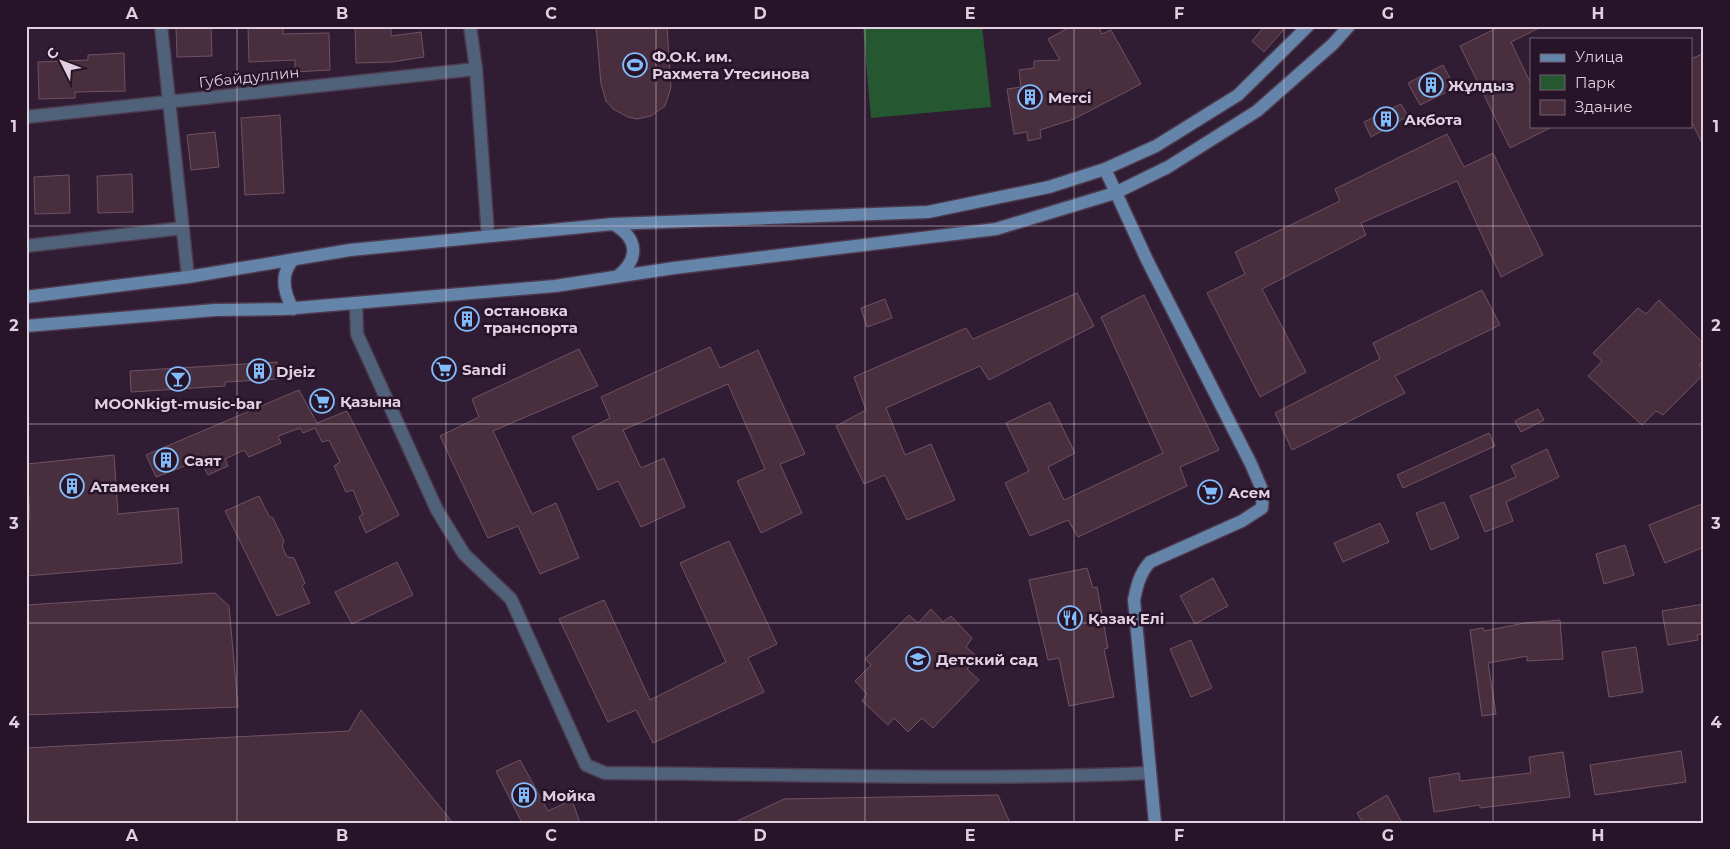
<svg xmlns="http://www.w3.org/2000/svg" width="1730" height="849" viewBox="0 0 1730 849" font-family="Montserrat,sans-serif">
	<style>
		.green { fill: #255830 }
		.building { fill: #492e3e; stroke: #705263 }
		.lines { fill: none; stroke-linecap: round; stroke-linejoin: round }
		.street-casing { stroke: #4d3a4f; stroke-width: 15 }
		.secondary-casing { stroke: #4d3a4f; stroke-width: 15 }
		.street { stroke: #4f627a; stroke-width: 12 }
		.secondary { stroke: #6584a9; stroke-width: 12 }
		.grid { fill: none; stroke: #dfd1e0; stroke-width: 1; stroke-opacity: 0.55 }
		.labels { text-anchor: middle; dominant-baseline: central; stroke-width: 5; stroke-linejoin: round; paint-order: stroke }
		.poi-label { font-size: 15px; font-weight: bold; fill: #dfd1e0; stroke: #271429; text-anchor: start }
		.street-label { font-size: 15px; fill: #dfd1e0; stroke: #271429 }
		.neatline { fill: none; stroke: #dfd1e0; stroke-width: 2 }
		.grid-label { font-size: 16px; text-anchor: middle; font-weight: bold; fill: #dfd1e0 }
	</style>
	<rect width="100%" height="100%" fill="#311d33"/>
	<path class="green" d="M863 26H982L991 107 871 118Z"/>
	<path class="building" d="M176 26H211L212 56 177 57Z
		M248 26H283V34L329 33 330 70 295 72V60L249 62Z
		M355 26H391V36L421 32 424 57 392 62 356 63Z
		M596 26H667L671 87 665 106 651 116 637 119 628 117 613 109 606 101 601 84Z
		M1072 26H1098L1102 34 1111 30 1141 84 1074 119 1040 130 1041 138 1028 141 1027 132 1014 134 1007 89 1021 87 1019 70 1034 68V61L1060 60 1048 39Z
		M1265 26H1287L1264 52 1252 41Z
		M1501 26H1543L1511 42 1531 84V126H1554L1510 148 1460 46Z
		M124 53 125 91 75 92V98L39 99 38 62 88 60V55Z
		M1704 53V147L1691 121V59Z
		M1443 65 1455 88 1420 105 1408 83Z
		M1401 104 1408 116 1371 137 1364 122Z
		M280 115 284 193 245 195 241 118Z
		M215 132 219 167 191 170 187 135Z
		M1447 134 1464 167 1493 153 1543 255 1501 277 1457 181 1361 223 1366 235 1262 289 1306 372 1260 397 1207 293 1245 274 1235 252 1340 201 1335 189Z
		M132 174 133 212 98 213 97 176Z
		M69 175 70 213 35 214 34 177Z
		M1482 290 1500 325 1395 376 1405 393 1292 450 1275 413 1380 359 1373 343Z
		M1077 293 1094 326 989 380 980 366 886 408 905 455 931 444 955 500 907 520 885 475 864 484 836 426 866 410 854 377 966 328 973 339Z
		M1144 295 1219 450 1180 467 1187 486 1078 537 1068 520 1030 536 1005 483 1029 471 1006 423 1050 402 1075 453 1048 467 1064 500 1163 453 1101 317Z
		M885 299 892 318 867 327 861 308Z
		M1659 300 1704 344V360L1699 365 1704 370V374L1663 415 1656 411 1642 425 1588 376 1602 361 1593 353 1638 308 1646 314Z
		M710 347 720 368 758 350 805 454 780 464 802 513 761 533 737 481 765 469 728 384 623 430 641 468 664 458 685 507 641 527 618 481 598 490 572 437 610 418 601 397Z
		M579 349 598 386 493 431 532 514 556 503 579 558 540 574 518 526 488 538 440 436 479 417 472 399Z
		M277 362 278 379 225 382V386L131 392 130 371Z
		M299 390 317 423 347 411 399 515 366 533 359 517 363 514 353 490 346 492 334 466 340 462 329 440 322 442 315 428 303 433 300 428 278 436 281 443 249 457 244 450 225 459 228 466 208 475 200 460 156 477 146 455Z
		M1538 409 1544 420 1521 432 1515 421Z
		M1489 433 1495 446 1403 488 1397 475Z
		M1547 449 1559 477 1506 502 1513 521 1485 532 1470 496 1516 477 1511 466Z
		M114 455 118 514 178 508 182 563 26 576V520H30L27 464Z
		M259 496 269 516 273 518 284 541 282 546 287 557 294 558 305 583 302 586 310 603 277 616 225 511Z
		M1444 502 1459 538 1431 550 1416 513Z
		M1704 503V547L1665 563 1649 525Z
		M1380 523 1389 542 1343 562 1334 543Z
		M729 541 777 644 748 658 764 692 653 743 636 710 608 722 559 619 604 600 650 700 726 662 680 563Z
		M1625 545 1634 575 1604 584 1596 554Z
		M397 562 413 595 352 624 335 592Z
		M1087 568 1093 588 1097 587 1108 648 1104 649 1114 697 1069 706 1059 658 1048 660 1029 580Z
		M1213 578 1228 606 1195 624 1180 596Z
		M215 593 229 606 238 707 26 715V605Z
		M1704 604V634L1697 635 1698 640 1668 645 1662 611Z
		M931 609 943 622 951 616 972 638 966 647 979 658 967 669 979 680 933 728 922 718 908 732 894 718 888 725 862 701 867 694 855 681 871 665 865 659 909 615 918 623Z
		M1560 620 1563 659 1527 661V656L1488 663 1496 714 1482 716 1470 630 1483 628 1484 631 1525 623Z
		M1191 640 1212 688 1191 697 1170 649Z
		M1636 647 1643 692 1609 697 1602 652Z
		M361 710 453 823H26V748L349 731Z
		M1681 751 1686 782 1595 795 1590 765Z
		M1563 752 1570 797 1480 808V805L1434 812 1429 778 1459 773 1460 781 1531 773 1529 757Z
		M520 760 548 811 572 800 580 823H522L496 771Z
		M998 795 1010 823H733L784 799Z
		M1387 795 1402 823H1363L1357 813Z"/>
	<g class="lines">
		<g class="street-casing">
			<path id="street" d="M161 26 188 277
				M470 26 476 69 488 236
				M26 117 476 69
				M26 246 183 228
				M356 303 357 334 437 510 464 554 511 599 586 765 605 773C786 774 969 781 1150 773"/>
		</g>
		<g class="secondary-casing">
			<path id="secondary" d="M1105 169 1147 260 1251 464 1263 492 1262 508 1242 521 1150 562C1140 573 1137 585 1134 600L1155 823
				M613 224C638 238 640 258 618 276
				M26 297 188 277 350 250 613 224 928 212 1049 187 1105 169 1156 146 1238 95 1308 26
				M293 309C284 293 279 274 294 259
				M26 326 215 310 284 309 555 286 674 268 996 229 1115 193 1168 167 1257 111 1333 44 1349 26"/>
		</g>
		<use href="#street" class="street"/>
		<use href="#secondary" class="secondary"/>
	</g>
	<path class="grid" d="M237 26V823M446 26V823M656 26V823M865 26V823M1074 26V823M1284 26V823M1493 26V823M26 226H1704M26 424H1704M26 623H1704"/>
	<defs>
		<g id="stadium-ring" transform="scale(1.25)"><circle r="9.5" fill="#271429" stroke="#82bcfa" stroke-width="1.5"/><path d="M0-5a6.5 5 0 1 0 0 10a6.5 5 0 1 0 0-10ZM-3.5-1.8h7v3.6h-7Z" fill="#82bcfa"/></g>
		<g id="building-ring" transform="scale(1.25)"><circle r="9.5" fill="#271429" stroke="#82bcfa" stroke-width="1.5"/><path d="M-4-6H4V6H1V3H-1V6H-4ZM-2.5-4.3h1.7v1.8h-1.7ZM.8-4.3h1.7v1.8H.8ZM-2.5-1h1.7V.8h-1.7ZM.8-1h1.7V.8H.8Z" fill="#82bcfa"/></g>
		<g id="supermarket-ring" transform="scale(1.25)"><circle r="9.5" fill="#271429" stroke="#82bcfa" stroke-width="1.5"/><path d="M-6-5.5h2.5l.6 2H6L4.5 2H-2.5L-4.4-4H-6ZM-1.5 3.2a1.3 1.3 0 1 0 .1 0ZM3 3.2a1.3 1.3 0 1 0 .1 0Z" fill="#82bcfa"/></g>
		<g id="bar-ring" transform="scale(1.25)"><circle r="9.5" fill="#271429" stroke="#82bcfa" stroke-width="1.5"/><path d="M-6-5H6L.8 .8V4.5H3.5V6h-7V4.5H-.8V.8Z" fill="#82bcfa"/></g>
		<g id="restaurant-ring" transform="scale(1.25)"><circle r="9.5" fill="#271429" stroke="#82bcfa" stroke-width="1.5"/><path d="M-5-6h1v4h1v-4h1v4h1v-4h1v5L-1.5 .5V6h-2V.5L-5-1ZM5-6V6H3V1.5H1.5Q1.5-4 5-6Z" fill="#82bcfa"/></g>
		<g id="school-ring" transform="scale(1.25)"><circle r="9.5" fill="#271429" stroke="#82bcfa" stroke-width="1.5"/><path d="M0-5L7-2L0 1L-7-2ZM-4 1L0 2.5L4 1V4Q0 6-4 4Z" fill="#82bcfa"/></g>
	</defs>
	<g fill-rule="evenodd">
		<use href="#stadium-ring" x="635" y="65"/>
		<use href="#building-ring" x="1431" y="85"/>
		<use href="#building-ring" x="1030" y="97"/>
		<use href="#building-ring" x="1386" y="119"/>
		<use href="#building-ring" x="467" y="319"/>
		<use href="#supermarket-ring" x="444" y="369"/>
		<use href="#building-ring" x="259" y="371"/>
		<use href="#bar-ring" x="178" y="379"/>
		<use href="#supermarket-ring" x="322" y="401"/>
		<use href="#building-ring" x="166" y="460"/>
		<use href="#building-ring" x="72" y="486"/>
		<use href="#supermarket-ring" x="1210" y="492"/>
		<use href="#restaurant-ring" x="1070" y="618"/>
		<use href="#school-ring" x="918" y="659"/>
		<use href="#building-ring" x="524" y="795"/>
	</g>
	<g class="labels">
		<g class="poi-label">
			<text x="652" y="56">Ф.О.К. им.<tspan x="652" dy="17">Рахмета Утесинова</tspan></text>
			<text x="1448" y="85">Жұлдыз</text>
			<text x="1048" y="97">Merci</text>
			<text x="1404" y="119">Ақбота</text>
			<text x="484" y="310">остановка<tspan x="484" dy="17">транспорта</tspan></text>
			<text x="462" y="369">Sandi</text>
			<text x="276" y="371">Djeiz</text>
			<text x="340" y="401">Қазына</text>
			<text x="178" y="403" text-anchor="middle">MOONkigt-music-bar</text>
			<text x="184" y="460">Саят</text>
			<text x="90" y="486">Атамекен</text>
			<text x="1228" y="492">Асем</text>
			<text x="1088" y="618">Қазақ Елі</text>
			<text x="936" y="659">Детский сад</text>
			<text x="542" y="795">Мойка</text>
		</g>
		<g class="street-label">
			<text transform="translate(249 77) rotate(-6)">Губайдуллин</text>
		</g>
	</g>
	<rect width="1730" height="849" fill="none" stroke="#271429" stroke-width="55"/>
	<rect x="1530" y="38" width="162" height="90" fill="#271429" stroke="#716072"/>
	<rect x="1540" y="54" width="25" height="8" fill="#6584a9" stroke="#716072"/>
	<text x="1575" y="62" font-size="15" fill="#dfd1e0">Улица</text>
	<rect x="1540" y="75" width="25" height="15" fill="#255830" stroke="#716072"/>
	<text x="1575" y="88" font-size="15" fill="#dfd1e0">Парк</text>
	<rect x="1540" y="100" width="25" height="15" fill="#492e3e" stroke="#716072"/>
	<text x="1575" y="112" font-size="15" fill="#dfd1e0">Здание</text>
	<g transform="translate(62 62) rotate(312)" stroke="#271429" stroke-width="4" paint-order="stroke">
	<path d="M0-4L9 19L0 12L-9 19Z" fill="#dfd1e0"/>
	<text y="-8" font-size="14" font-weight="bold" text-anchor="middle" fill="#dfd1e0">С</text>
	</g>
	<rect x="28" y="28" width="1674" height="794" class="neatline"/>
	<g class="grid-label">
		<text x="132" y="19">A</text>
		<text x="342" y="19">B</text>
		<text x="551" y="19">C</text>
		<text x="760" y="19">D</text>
		<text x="970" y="19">E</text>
		<text x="1179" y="19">F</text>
		<text x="1388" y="19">G</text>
		<text x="1598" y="19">H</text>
		<text x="14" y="132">1</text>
		<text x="1716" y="132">1</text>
		<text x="14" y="331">2</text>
		<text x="1716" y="331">2</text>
		<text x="14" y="529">3</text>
		<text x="1716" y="529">3</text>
		<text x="14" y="728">4</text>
		<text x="1716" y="728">4</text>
		<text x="132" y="841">A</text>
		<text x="342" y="841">B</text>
		<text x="551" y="841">C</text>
		<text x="760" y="841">D</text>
		<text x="970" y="841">E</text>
		<text x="1179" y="841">F</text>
		<text x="1388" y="841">G</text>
		<text x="1598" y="841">H</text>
	</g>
</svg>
